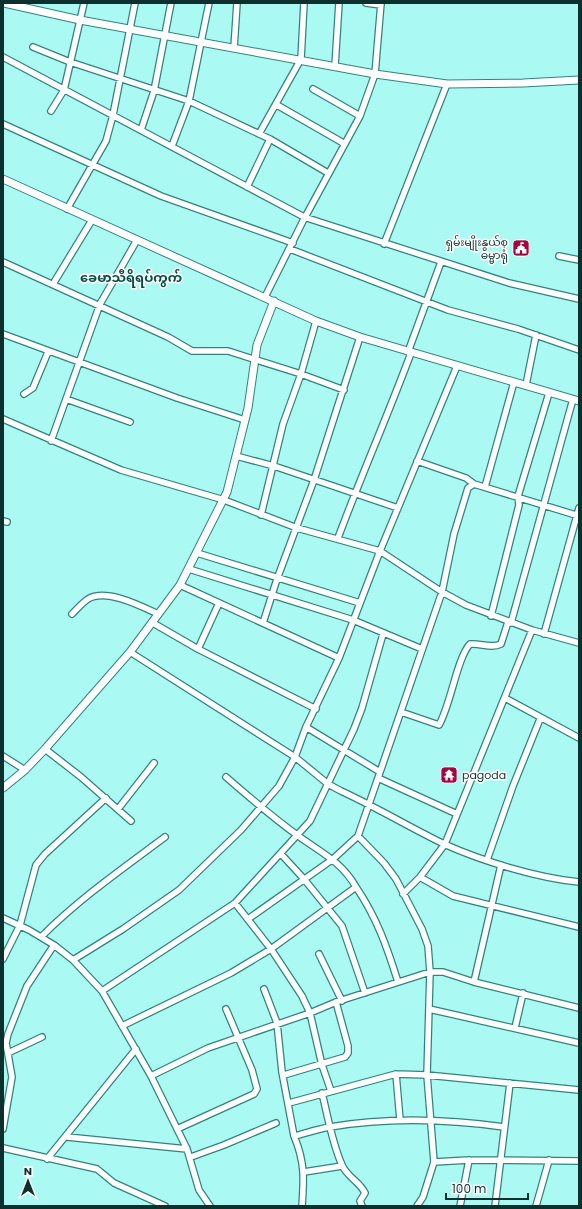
<svg xmlns="http://www.w3.org/2000/svg" width="582" height="1209" viewBox="0 0 582 1209" font-family="Poppins,'Noto Sans Myanmar',sans-serif">
	<style>
		.lines { fill: none; stroke-linecap: round; stroke-linejoin: round }
		.minor-casing { stroke: #32837e; stroke-width: 8 }
		.tertiary-casing { stroke: #32837e; stroke-width: 9 }
		.minor { stroke: #fff; stroke-width: 5.5 }
		.tertiary { stroke: #fff; stroke-width: 7 }
		.labels { text-anchor: middle; dominant-baseline: central; stroke-width: 3; stroke-linejoin: round; paint-order: stroke }
		.poi-label { font-size: 11px; fill: #0d2f2d; stroke: #fff; text-anchor: end }
		.quarter-label { font-size: 13px; font-weight: bold; fill: #074c48; stroke: #fff }
	</style>
	<rect width="100%" height="100%" fill="#aafaf3"/>
	<g class="lines">
		<g class="minor-casing">
			<path id="minor" d="M366 3 381 5
				M33 47 70 62 189 101 270 139 328 173
				M234 48 237 3
				M3 57 304 217 509 283 579 299
				M335 66 339 3
				M313 89 360 116
				M277 105 345 144
				M51 111 64 90 84 3
				M3 124 161 196 293 243
				M141 130 154 91 171 3
				M259 134 301 59 304 3
				M172 146 189 101 209 3
				M247 187 270 139
				M67 209 106 141 113 115 135 3
				M384 244 447 84
				M290 249 448 310 518 329 579 350
				M559 256 579 260
				M3 262 168 337 192 351H228L301 374 344 390
				M53 284 92 220
				M265 297 303 221 360 116 375 74 381 3
				M3 334 177 398 245 420
				M408 352 441 262
				M526 385 536 335
				M24 394 33 388 48 352
				M66 399 130 422
				M3 419 121 470 224 500 297 528 380 551 442 592 466 605 532 630 579 643
				M51 441 100 304 137 240
				M236 456 274 466 398 508
				M417 461 466 478 474 484
				M485 487 514 382
				M261 515 283 424 301 374 316 321
				M3 521 7 522
				M338 538C361 476 388 415 411 353
				M197 553 360 603
				M189 569 353 620 422 649
				M180 585 339 658
				M72 614C77 609 82 603 88 599 106 588 141 606 158 614
				M491 616 519 505 518 496 549 393
				M153 623 198 649 316 709
				M263 623 277 579 314 480 360 337
				M511 623 573 399
				M544 634 579 508
				M198 649 219 603
				M130 652 295 757 328 784 341 791C376 807 409 827 444 844 482 861 537 878 579 882
				M505 698 579 738
				M401 712 439 725C451 704 457 658 470 644 481 643 491 649 501 644L508 622
				M306 727 380 772
				M45 749 81 777 131 821
				M3 756 25 770
				M378 778 457 814
				M118 809 154 763
				M358 836 384 863 396 879 422 929 428 946 430 972 427 1075 434 1162 423 1197 417 1206
				M281 854 304 879 342 926 365 993
				M487 860 513 786 540 719
				M420 877 453 896 579 927
				M356 887C377 918 387 947 398 982
				M403 894 420 877 445 844 532 630
				M235 903 271 949 302 996 310 1013 322 1065 331 1091
				M3 918 29 930 54 945 73 960 102 991 151 1076 187 1149 199 1190 210 1206
				M248 919 333 859 358 836 442 592 454 534 468 488 474 484 579 516
				M41 937C79 899 122 869 165 837
				M319 954 342 1001
				M3 959 20 925 36 865 45 854 106 798
				M73 960 123 929 179 890 241 830 279 786 295 757 306 727 339 658 380 551 457 366
				M474 982 501 865
				M264 989 277 1023 282 1072 294 1136C306 1133 318 1129 330 1127 388 1117 447 1119 504 1127
				M102 991 235 903 310 821 354 729 362 708 383 634
				M429 1009 579 1043
				M122 1026 231 973 271 949 356 887C341 861 320 852 297 835 272 817 249 797 226 777
				M515 1028 523 993
				M8 1053 42 1037
				M396 1074 400 1120
				M284 1075 345 1057 348 1053V1046L336 1002
				M151 1076 208 1048 310 1013 336 1002 430 972H443L474 982 579 1008
				M322 1093C328 1117 332 1143 342 1165 347 1177 360 1182 365 1193L360 1201 362 1206
				M289 1103 396 1074 427 1075 579 1090
				M3 1129 12 1077 6 1043 8 1034 27 986 54 945
				M177 1129 254 1094 257 1089 252 1070 226 1009
				M294 1136C305 1162 304 1179 302 1206
				M67 1137 187 1149
				M3 1148 97 1169 114 1183 165 1206
				M191 1157 224 1145 276 1123
				M47 1159 136 1049
				M434 1162 469 1160 579 1161
				M304 1172 342 1166
				M460 1206 469 1160
				M495 1206 510 1083
				M536 1206 549 1160"/>
		</g>
		<g class="tertiary-casing">
			<path id="tertiary" d="M4 3 80 20 375 74 447 84 523 83 579 80
				M3 179 316 321 360 337 579 401
				M3 788 25 770 45 749 130 652 180 585 227 492 248 408 257 345 274 301"/>
		</g>
		<use href="#minor" class="minor"/>
		<use href="#tertiary" class="tertiary"/>
	</g>
	<defs>
		<g id="civic-square" transform="scale(0.9)"><rect x="-9" y="-9" width="18" height="18" rx="4" fill="#a20641" stroke="#fff"/><path d="M-.6-6.5H3V-4.5H.6V-3L4-1V1h2V6H-6V1h2V-1L-.6-3ZM-1.2 2.5V6h2.4V2.5Z" fill="#fff"/></g>
		<g id="temple-square" transform="scale(0.9)"><rect x="-9" y="-9" width="18" height="18" rx="4" fill="#a20641" stroke="#fff"/><path d="M0-6L5-2H3V0L6.5 2.5H4V6H1.5V3h-3V6H-4V2.5H-6.5L-3 0V-2H-5Z" fill="#fff"/></g>
	</defs>
	<g fill-rule="evenodd">
		<use href="#civic-square" x="521" y="248"/>
		<use href="#temple-square" x="449" y="775"/>
	</g>
	<g class="labels">
		<g class="poi-label">
			<text x="508" y="242">ရှမ်းမျိုးနွယ်စု<tspan x="508" dy="13">ဓမ္မာရုံ</tspan></text>
			<text x="462" y="775" text-anchor="start">pagoda</text>
		</g>
		<g class="quarter-label">
			<text x="131" y="277">ခေမာသီရိရပ်ကွက်</text>
		</g>
	</g>
	<rect width="582" height="1209" fill="none" stroke="#0d2f2d" stroke-width="8"/>
	<g transform="translate(28 1181)" stroke="#ffffff" stroke-width="3" paint-order="stroke">
	<path d="M0-3L7 15L0 10L-7 15Z" fill="#0d2f2d"/>
	<text y="-6" font-size="11" font-weight="bold" text-anchor="middle" fill="#0d2f2d">N</text>
	</g>
	<path d="M446 1193v6h82v-6" fill="none" stroke="#0d2f2d" stroke-width="2"/>
	<text x="452" y="1193" font-size="12" fill="#0d2f2d" stroke="#ffffff" stroke-width="3" paint-order="stroke">100 m</text>
</svg>
